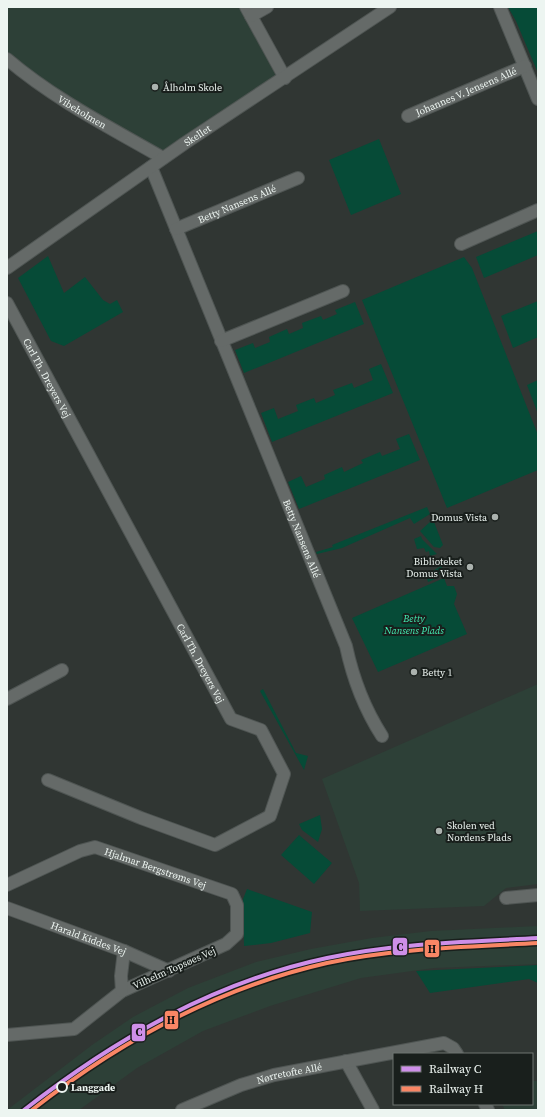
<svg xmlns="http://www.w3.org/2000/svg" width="545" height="1117" viewBox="0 0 545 1117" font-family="'Source Serif 4',serif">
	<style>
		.built { fill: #2d4037 }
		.green { fill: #064b37 }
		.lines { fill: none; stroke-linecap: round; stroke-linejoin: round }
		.minor-casing { stroke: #4f5553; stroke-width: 14 }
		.minor { stroke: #656a68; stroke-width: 12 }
		.rail-1-casing { stroke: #191f1c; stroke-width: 7 }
		.rail-2-casing { stroke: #191f1c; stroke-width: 7 }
		.rail-1 { stroke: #ce8fe9; stroke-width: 4 }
		.rail-2 { stroke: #f98665; stroke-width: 4 }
		.poi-dot { fill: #abb2ae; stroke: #191f1c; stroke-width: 1.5 }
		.stop-dot { fill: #191f1c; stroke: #edf5f1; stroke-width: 2 }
		.labels { text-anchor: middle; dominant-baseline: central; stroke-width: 4; stroke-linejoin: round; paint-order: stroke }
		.poi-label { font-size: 10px; fill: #edf5f1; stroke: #191f1c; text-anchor: start }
		.street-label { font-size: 10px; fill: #edf5f1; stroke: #191f1c }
		.park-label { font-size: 10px; font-style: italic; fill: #44ecb3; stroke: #191f1c }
		.stop-label { font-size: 10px; font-weight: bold; fill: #edf5f1; stroke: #191f1c; text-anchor: start }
		.line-badge { stroke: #191f1c; stroke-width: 1.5 }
		.pale-badge-label { font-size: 11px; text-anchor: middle; font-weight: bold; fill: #111 }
	</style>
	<rect width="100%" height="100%" fill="#303633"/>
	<path class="built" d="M7 7H244L281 76 161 155 59 97 7 57Z
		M538 684V884L506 888 484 906 360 911 359 883 322 779Z
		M538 926V964L434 968 361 978 270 1006 203 1031 137 1068 79 1110H7L92 1045 133 1017 188 988 256 962 311 949 372 938 431 931Z
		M532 1081H538V1110H505L502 1104H532Z"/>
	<path class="green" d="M508 7H538V73L516 21Z
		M379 139 401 194 351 215 329 160Z
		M538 231V255L484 278 476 257Z
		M48 256 64 293 85 277 103 300 110 304 117 300 123 312 64 346 51 341 18 278Z
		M464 257 472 268 538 435V470L447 508 362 300Z
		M538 301V337L513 348 501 316Z
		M355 302 364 324 244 373 235 350 253 343 255 348 270 342 269 337 287 329 289 334 303 328 302 323 321 316 323 320 337 314 335 310Z
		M381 364 393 393 272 442 261 413 274 408 278 419 298 411 296 405 314 398 316 403 335 395 333 390 352 383 354 388 373 380 369 369Z
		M538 380V414L527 385Z
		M409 434 420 460 299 509 288 482 301 476 306 487 325 479 324 475 342 467 344 472 363 463 361 460 380 452 382 456 400 449 396 439Z
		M427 507 430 514 414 524 410 518 342 548 317 554 316 552 333 547 332 545Z
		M430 522H434L443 545 440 548 434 547 420 531Z
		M421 536 422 539 437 554 430 556 429 551 426 552 424 548 417 549 414 539Z
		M441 566 443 570 435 579 428 582 426 575Z
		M444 578 447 586H454L457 594 454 604 467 634 378 672 352 618Z
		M263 689 296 753 308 756 304 770 260 691Z
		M320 815 322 829 318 842 302 830 299 824Z
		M299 835 332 863 314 884 281 855Z
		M247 889 312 912 310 933 271 943 244 946 243 899Z
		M538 965V983L529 979 430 993 416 971Z"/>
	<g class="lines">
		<g class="minor-casing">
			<g id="minor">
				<path d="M246 7 285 78"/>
				<path d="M500 7 538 99"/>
				<path d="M251 16 267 7"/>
				<path id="s1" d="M7 59C54 99 109 127 163 158"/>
				<path id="s2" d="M408 116 525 66"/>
				<path id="s3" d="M151 167 346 646C353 679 364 708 382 736"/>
				<path id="s4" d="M176 229 298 178"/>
				<path d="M461 244 538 210"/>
				<path id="s5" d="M7 268 185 143 390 7"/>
				<path id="s6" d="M7 303 231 719 261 730 284 774 270 816 215 845 141 818 48 780"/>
				<path d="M221 341 343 291"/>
				<path d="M7 699 62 670"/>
				<path id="s7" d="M7 885 80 851 95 847 232 894 237 905V934L226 944 122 991 74 1029 7 1035"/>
				<path d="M506 898 538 895"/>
				<path id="s8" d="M7 908 124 951 169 971"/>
				<path d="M122 991 121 976 124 951"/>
				<path d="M346 1061 373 1110"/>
				<path d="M485 1104 488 1110"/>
				<path id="s9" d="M182 1110 241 1085 274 1075 444 1043 453 1048 457 1054"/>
			</g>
		</g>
		<use href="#minor" class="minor"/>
		<g class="rail-1-casing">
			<path id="rail-1" d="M24 1110C115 1039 214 982 327 958 396 943 468 942 538 938"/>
		</g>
		<g class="rail-2-casing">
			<path id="rail-2" d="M32 1110C120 1041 217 988 327 963 396 948 468 947 538 943"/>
		</g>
		<use href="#rail-1" class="rail-1"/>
		<use href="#rail-2" class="rail-2"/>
	</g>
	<g class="poi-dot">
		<circle cx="155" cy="87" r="4"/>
		<circle cx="495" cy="517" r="4"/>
		<circle cx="470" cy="567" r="4"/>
		<circle cx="414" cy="672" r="4"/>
		<circle cx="439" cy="831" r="4"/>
	</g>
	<circle class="stop-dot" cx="62" cy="1087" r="5"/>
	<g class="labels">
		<g class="poi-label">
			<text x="163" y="87">Ålholm Skole</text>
			<text x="487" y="517" text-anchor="end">Domus Vista</text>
			<text x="462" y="561" text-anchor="end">Biblioteket<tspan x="462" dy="12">Domus Vista</tspan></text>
			<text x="422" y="672">Betty 1</text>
			<text x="447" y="825">Skolen ved<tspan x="447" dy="12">Nordens Plads</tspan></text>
		</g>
		<g class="street-label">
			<text stroke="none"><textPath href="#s2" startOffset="63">Johannes V. Jensens Allé</textPath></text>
			<text stroke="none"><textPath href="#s1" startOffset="92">Vibeholmen</textPath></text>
			<text stroke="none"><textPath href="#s5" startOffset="232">Skellet</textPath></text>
			<text stroke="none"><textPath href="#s4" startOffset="66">Betty Nansens Allé</textPath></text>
			<text stroke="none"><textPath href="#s6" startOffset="85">Carl Th. Dreyers Vej</textPath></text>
			<text stroke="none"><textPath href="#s3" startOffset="401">Betty Nansens Allé</textPath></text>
			<text stroke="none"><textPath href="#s6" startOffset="409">Carl Th. Dreyers Vej</textPath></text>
			<text stroke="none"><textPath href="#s7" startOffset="160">Hjalmar Bergstrøms Vej</textPath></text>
			<text stroke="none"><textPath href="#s8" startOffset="87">Harald Kiddes Vej</textPath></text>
			<text transform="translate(174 968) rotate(-24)">Vilhelm Topsøes Vej</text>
			<text stroke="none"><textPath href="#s9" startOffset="114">Nørretofte Allé</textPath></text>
		</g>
		<g class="park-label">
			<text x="414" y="618">Betty<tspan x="414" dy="12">Nansens Plads</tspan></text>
		</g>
		<g class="stop-label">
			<text x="71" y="1087">Langgade</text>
		</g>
	</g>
	<g class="line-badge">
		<rect x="392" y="937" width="16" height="19" rx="4" fill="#ce8fe9"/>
		<rect x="424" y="939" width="16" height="19" rx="4" fill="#f98665"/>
		<rect x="164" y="1010" width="15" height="20" rx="4" fill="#f98665"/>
		<rect x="131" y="1023" width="15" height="19" rx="4" fill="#ce8fe9"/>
	</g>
	<g class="pale-badge-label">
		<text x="400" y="951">C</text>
		<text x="432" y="953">H</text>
		<text x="171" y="1024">H</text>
		<text x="139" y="1036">C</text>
	</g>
	<rect width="545" height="1117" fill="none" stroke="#edf5f1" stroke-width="16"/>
	<rect x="393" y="1053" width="140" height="52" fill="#191f1c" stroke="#6e7571"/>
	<rect x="401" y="1066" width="20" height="6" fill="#ce8fe9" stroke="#6e7571"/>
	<text x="429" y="1073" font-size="12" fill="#edf5f1">Railway C</text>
	<rect x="401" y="1086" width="20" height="6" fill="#f98665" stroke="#6e7571"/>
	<text x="429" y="1093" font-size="12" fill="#edf5f1">Railway H</text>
</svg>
